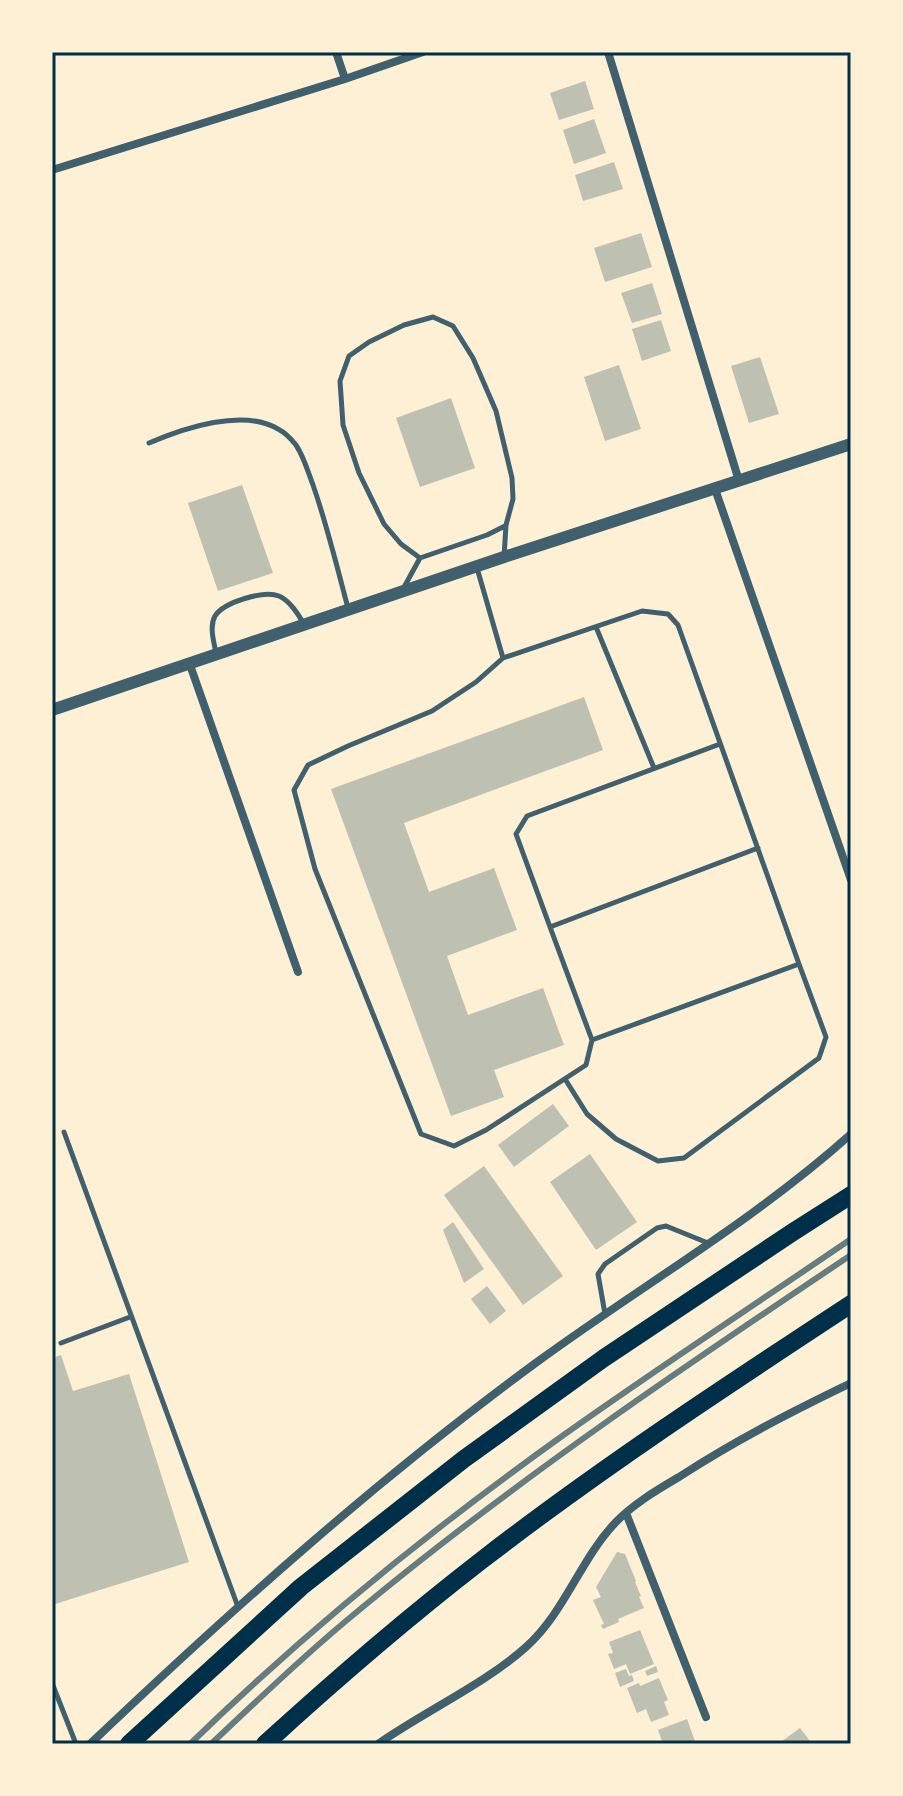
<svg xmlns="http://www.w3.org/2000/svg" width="903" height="1796" viewBox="0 0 903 1796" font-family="'Nunito Sans',sans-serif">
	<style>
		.building { fill: #bec0b2 }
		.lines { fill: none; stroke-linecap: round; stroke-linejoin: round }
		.service { stroke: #3f606c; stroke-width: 5 }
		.minor { stroke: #3f606c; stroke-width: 8 }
		.tertiary { stroke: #3f606c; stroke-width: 12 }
		.motorway { stroke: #003049; stroke-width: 18 }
		.rail { stroke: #657d81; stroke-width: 6 }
		.neatline { fill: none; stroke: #003049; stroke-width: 3 }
	</style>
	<rect width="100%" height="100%" fill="#fdf0d5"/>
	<path class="building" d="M585 81 594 109 559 120 550 93Z
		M594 119 606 153 574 164 563 130Z
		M614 162 623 189 583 201 575 175Z
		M641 233 652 267 605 282 594 248Z
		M652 283 662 314 632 323 621 293Z
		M661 320 671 351 642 361 632 329Z
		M760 357 779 414 749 423 731 366Z
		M619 365 641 429 605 441 584 377Z
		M451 398 475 468 420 487 396 418Z
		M242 485 273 573 218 591 188 503Z
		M584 697 603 750 404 823 429 892 494 868 517 930 447 956 468 1015 543 988 564 1045 494 1070 504 1097 451 1116 331 789Z
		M553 1104 569 1126 514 1167 498 1145Z
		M590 1154 637 1222 596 1250 550 1182Z
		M484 1166 563 1276 523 1305 444 1195Z
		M453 1222 484 1269 464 1283 443 1230Z
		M487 1286 506 1311 490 1324 471 1299Z
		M61 1355 73 1391 129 1374 189 1562 52 1605V1358Z
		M617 1552 625 1554 636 1581 635 1582 641 1596 639 1597 644 1608 618 1619 619 1622 603 1629 601 1625 604 1624 593 1600 601 1597 596 1587Z
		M640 1630 654 1664 630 1674 626 1664 614 1669 608 1654 613 1653 609 1642Z
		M656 1666 658 1672 647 1676 645 1671Z
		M626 1669 629 1676 632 1675 634 1681 620 1687 615 1673Z
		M659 1678 668 1700 664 1702 669 1715 651 1722 646 1709 637 1713 627 1688 639 1683 640 1686Z
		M687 1719 696 1744H663L658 1730Z
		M800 1728 810 1741 806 1744H778Z"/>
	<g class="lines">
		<path class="service" d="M149 443C184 428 243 408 278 429 284 432 292 440 296 445 304 457 308 472 313 485 327 525 337 567 348 608
			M420 558 401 544 384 524 359 473 343 425 340 381 349 356 369 342 404 325 433 317 453 326 473 358 496 411 512 478 513 499 506 525 504 557
			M477 568 503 658
			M403 589 420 558 487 535 505 526
			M642 611 668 614 678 625 799 964 592 1040 586 1065 486 1130 454 1146 421 1134 315 869 294 790 308 765 348 746 432 711 476 682 503 658Z
			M596 627 654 768
			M216 653C214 642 209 627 215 616 224 602 264 590 279 596 290 601 298 614 304 624
			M550 927 516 834 527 816 720 744
			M592 1040 550 927 758 848
			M565 1079 587 1114 616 1139 658 1161 684 1158 819 1058 826 1037 799 964
			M64 1132 238 1607
			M605 1314 598 1274 605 1264 657 1228 666 1226 708 1243
			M61 1343 130 1317
			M52 1683 76 1744"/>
		<path class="minor" d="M336 52 345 79
			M608 52 739 481
			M52 170 345 79 423 52
			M715 489 851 880
			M190 665 298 972
			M626 1513 706 1717
			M90 1744C232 1609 379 1478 537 1362 641 1286 755 1220 851 1134
			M378 1744C425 1711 485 1684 526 1647 565 1612 580 1560 615 1523 633 1504 657 1490 679 1477 736 1440 791 1412 851 1383"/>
		<path class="tertiary" d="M52 710 504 557 851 444"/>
		<path class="motorway" d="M129 1744 301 1587 464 1459 604 1358 793 1232 851 1195
			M265 1744C335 1680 407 1618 482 1560 601 1468 726 1386 851 1304"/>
		<path class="rail" d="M190 1744C306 1631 433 1528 565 1434 659 1367 756 1304 851 1239
			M211 1744C261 1697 311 1649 364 1606 519 1478 685 1366 851 1255"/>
	</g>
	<rect width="903" height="1796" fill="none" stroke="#fdf0d5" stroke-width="108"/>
	<rect x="54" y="54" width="795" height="1688" class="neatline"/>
</svg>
